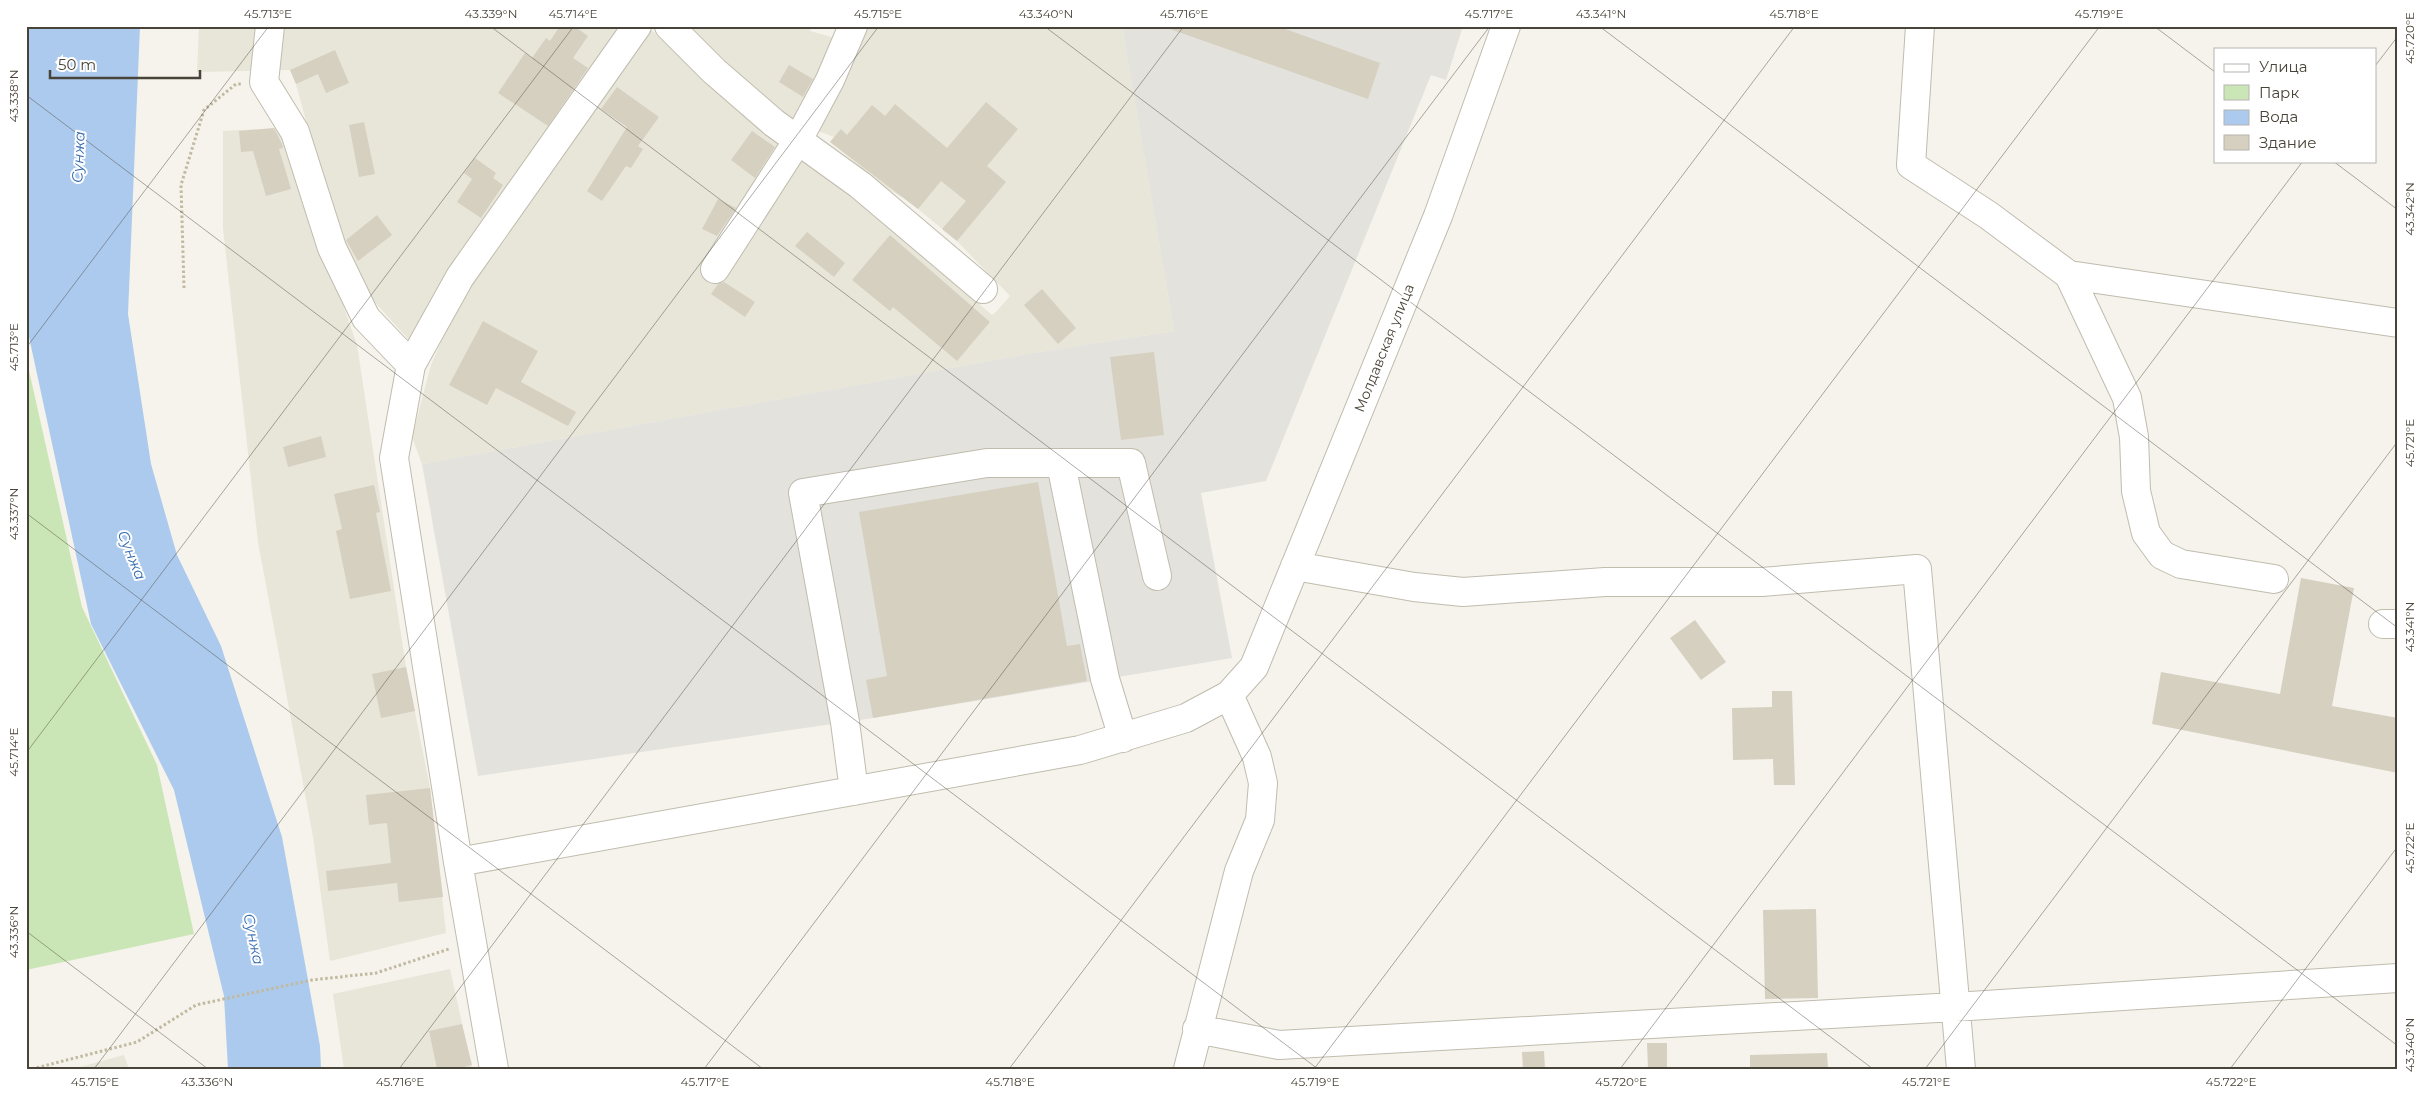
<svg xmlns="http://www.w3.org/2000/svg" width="2424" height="1095" viewBox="0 0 2424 1095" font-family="Montserrat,sans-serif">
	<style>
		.residential { fill: #e8e5d9 }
		.industrial { fill: #e4e2dc }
		.green { fill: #cbe6b6 }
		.water { fill: #abcaee }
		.building { fill: #d6d0c1 }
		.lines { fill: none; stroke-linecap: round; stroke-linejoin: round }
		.minor-casing { stroke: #c0bcae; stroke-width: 30 }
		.path { stroke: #c1b9a0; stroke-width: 3; stroke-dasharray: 2.5 2.5; stroke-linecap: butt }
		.minor { stroke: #fff; stroke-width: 28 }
		.ticks { fill: none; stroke: #494439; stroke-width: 1; stroke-opacity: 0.45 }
		.labels { text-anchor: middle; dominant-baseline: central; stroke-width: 4; stroke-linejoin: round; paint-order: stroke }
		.street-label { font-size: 14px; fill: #494439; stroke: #fff }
		.water-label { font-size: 15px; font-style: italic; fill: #366db1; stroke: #fff }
		.neatline { fill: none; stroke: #494439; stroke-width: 2 }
		.ticks-label { font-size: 12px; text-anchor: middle; fill: #494439 }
	</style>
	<rect width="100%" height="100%" fill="#f5f3eb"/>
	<path class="residential" d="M199 26H624L581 85 576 87 542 136 435 299 411 342 371 298 341 249 296 84 290 70 197 72Z
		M685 26H812L810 31 839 39 796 122 761 105Z
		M865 26H1122L1174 331 1033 353 422 464 412 437 431 365 445 333 478 273 518 209 651 30 714 81 802 159 878 217 992 315 996 312 1010 296 983 268 957 241 918 209 905 199 886 188 830 142 834 137 818 131Z
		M281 128 357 345 406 667 430 788 446 933 330 961 313 837 258 542 223 228V131Z
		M450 969 472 1069H344L333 994Z
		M124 1055 129 1069H73Z"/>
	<path class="industrial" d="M1122 26H1463L1446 80 1431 75 1266 481 1201 493 1232 658 873 718 478 776 422 464 1033 353 1174 331Z"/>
	<path class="green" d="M26 357 82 607 157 765 194 934 26 970Z"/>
	<path class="water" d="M26 26H140L128 314 151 464 177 555 221 646 282 837 320 1046 321 1069H228L224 996 174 790 91 624 26 323Z"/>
	<path class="building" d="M560 26H574L588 36 573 58 588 68 548 126 498 93 525 53 532 58 546 38 550 41Z
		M1170 26H1277L1380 63 1368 99 1170 29Z
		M335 50 349 83 326 93 318 74 296 84 290 70Z
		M789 65 813 79 803 97 779 82Z
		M617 87 659 117 638 146 643 149 631 168 626 166 602 201 587 191 627 127 601 109Z
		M986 102 1018 129 987 166 1006 182 957 241 942 229 966 201 941 181 918 209 830 142 841 129 847 135 872 105 885 116 895 104 947 148Z
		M364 122 375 174 359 177 349 125Z
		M274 128 282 144 283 148 279 149 291 189 266 196 253 151 241 152 239 131Z
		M752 131 775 147 755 178 731 160Z
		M475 158 496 173 493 178 503 185 481 218 457 202 472 179 464 173Z
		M718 199 736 208 717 236 702 229Z
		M377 215 392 235 358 261 346 240Z
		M807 232 845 263 834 277 795 246Z
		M890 235 990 322 957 361 893 307 890 311 852 280Z
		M724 282 755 302 745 317 711 294 718 284Z
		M1042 289 1076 328 1058 344 1024 305Z
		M483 321 538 351 521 382 576 412 568 426 496 388 487 405 449 385Z
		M1154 352 1164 435 1121 440 1110 357Z
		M321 436 326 457 288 467 283 447Z
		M1038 482 1067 646 1080 644 1087 681 873 718 866 680 887 676 859 512Z
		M374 485 380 512 376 513 391 591 350 599 336 531 342 529 334 494Z
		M2301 578 2354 588 2332 706 2398 718V773L2152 724 2161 672 2280 694Z
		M1695 620 1726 662 1701 680 1670 638Z
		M406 667 415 711 381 718 372 674Z
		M1772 691H1792L1795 785H1774L1773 759 1733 760 1732 708 1772 707Z
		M430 788 443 897 399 902 397 883 328 891 326 871 391 863 387 823 369 825 366 795Z
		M1816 909 1818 998 1765 999 1763 910Z
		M462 1024 472 1065 456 1069H437L429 1031Z
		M1647 1043H1667V1069H1648Z
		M1544 1051 1545 1069H1523L1522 1052Z
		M1827 1053 1828 1069H1750V1055Z"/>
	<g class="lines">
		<g class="minor-casing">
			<path id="minor" d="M270 26 264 82 295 132 332 248 366 318 411 365
				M669 26 714 71 774 123 860 185 983 289
				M1920 26 1911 165 1988 215 2069 275 2398 323
				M715 269 798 140 830 80 853 26
				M2069 275 2127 398 2134 437 2136 491 2146 533 2162 555 2181 564 2274 579
				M1061 464 1105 679 1123 738
				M1295 566 1414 587 1463 592 1605 582H1762L1917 569 1961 1069
				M2383 624H2398
				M854 791 845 722 803 493 987 463H1131L1157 576
				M458 862 1080 750 1186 718 1229 695 1254 667 1438 216 1506 26
				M1197 1029 1279 1045 1955 1007 2398 978
				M494 1069 458 862 394 458 411 365 460 277 637 26
				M1188 1069 1239 871 1260 820 1263 783 1257 757 1229 695"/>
		</g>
		<path class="path" d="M184 288 181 185 204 110 236 84H241
			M32 1069 137 1042 196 1005 312 980 376 973 449 949"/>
		<use href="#minor" class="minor"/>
	</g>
	<path class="ticks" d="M490 26 1873 1069M1044 26 2398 1046M1599 26 2398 628M2154 26 2215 72M2375 66 2398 36M26 95 1318 1069M2333 161 2398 210M26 348 269 26M26 513 763 1069M26 753 574 26M26 931 208 1069M94 1069 879 26M399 1069 1184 26M704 1069 1490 26M1009 1069 1795 26M1314 1069 2100 26M1620 1069 2303 161M1925 1069 2398 441M2230 1069 2398 846"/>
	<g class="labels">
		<g class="street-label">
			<text transform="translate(1384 348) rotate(-68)">Молдавская улица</text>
		</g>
		<g class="water-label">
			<text transform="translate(78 157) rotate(-87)">Сунжа</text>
			<text transform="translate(132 555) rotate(68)">Сунжа</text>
			<text transform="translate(254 939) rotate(78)">Сунжа</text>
		</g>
	</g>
	<rect width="2424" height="1095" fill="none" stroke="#ffffff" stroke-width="55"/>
	<rect x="2214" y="48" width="162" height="115" fill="#ffffff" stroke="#b6b4b0"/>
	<rect x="2224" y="64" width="25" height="8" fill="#ffffff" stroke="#b6b4b0"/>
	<text x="2259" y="72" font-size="15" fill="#494439">Улица</text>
	<rect x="2224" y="85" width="25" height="15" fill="#cbe6b6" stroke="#b6b4b0"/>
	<text x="2259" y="98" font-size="15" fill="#494439">Парк</text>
	<rect x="2224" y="110" width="25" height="15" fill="#abcaee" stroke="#b6b4b0"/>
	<text x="2259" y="122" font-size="15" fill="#494439">Вода</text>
	<rect x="2224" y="135" width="25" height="15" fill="#d6d0c1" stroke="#b6b4b0"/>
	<text x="2259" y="148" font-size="15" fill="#494439">Здание</text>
	<path d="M50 70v8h150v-8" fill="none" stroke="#494439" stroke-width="2.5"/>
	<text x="58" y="70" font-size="15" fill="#494439" stroke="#ffffff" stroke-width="4" paint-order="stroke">50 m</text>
	<rect x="28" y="28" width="2368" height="1040" class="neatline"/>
	<g class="ticks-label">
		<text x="268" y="18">45.713°E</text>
		<text x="491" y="18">43.339°N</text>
		<text x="573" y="18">45.714°E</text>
		<text x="878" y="18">45.715°E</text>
		<text x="1046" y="18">43.340°N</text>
		<text x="1184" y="18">45.716°E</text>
		<text x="1489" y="18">45.717°E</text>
		<text x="1601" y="18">43.341°N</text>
		<text x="1794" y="18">45.718°E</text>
		<text x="2099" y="18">45.719°E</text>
		<text transform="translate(2410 38) rotate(-90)" y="4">45.720°E</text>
		<text transform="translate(14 96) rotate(-90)" y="4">43.338°N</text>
		<text transform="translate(2410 209) rotate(-90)" y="4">43.342°N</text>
		<text transform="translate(14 347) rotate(-90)" y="4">45.713°E</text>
		<text transform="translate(2410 443) rotate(-90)" y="4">45.721°E</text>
		<text transform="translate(14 514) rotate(-90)" y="4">43.337°N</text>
		<text transform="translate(2410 627) rotate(-90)" y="4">43.341°N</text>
		<text transform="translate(14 752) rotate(-90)" y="4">45.714°E</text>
		<text transform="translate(2410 848) rotate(-90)" y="4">45.722°E</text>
		<text transform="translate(14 932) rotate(-90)" y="4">43.336°N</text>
		<text transform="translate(2410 1045) rotate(-90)" y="4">43.340°N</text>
		<text x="95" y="1086">45.715°E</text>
		<text x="207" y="1086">43.336°N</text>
		<text x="400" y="1086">45.716°E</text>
		<text x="705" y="1086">45.717°E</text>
		<text x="1010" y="1086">45.718°E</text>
		<text x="1315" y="1086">45.719°E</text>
		<text x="1621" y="1086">45.720°E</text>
		<text x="1926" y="1086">45.721°E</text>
		<text x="2231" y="1086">45.722°E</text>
	</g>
</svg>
